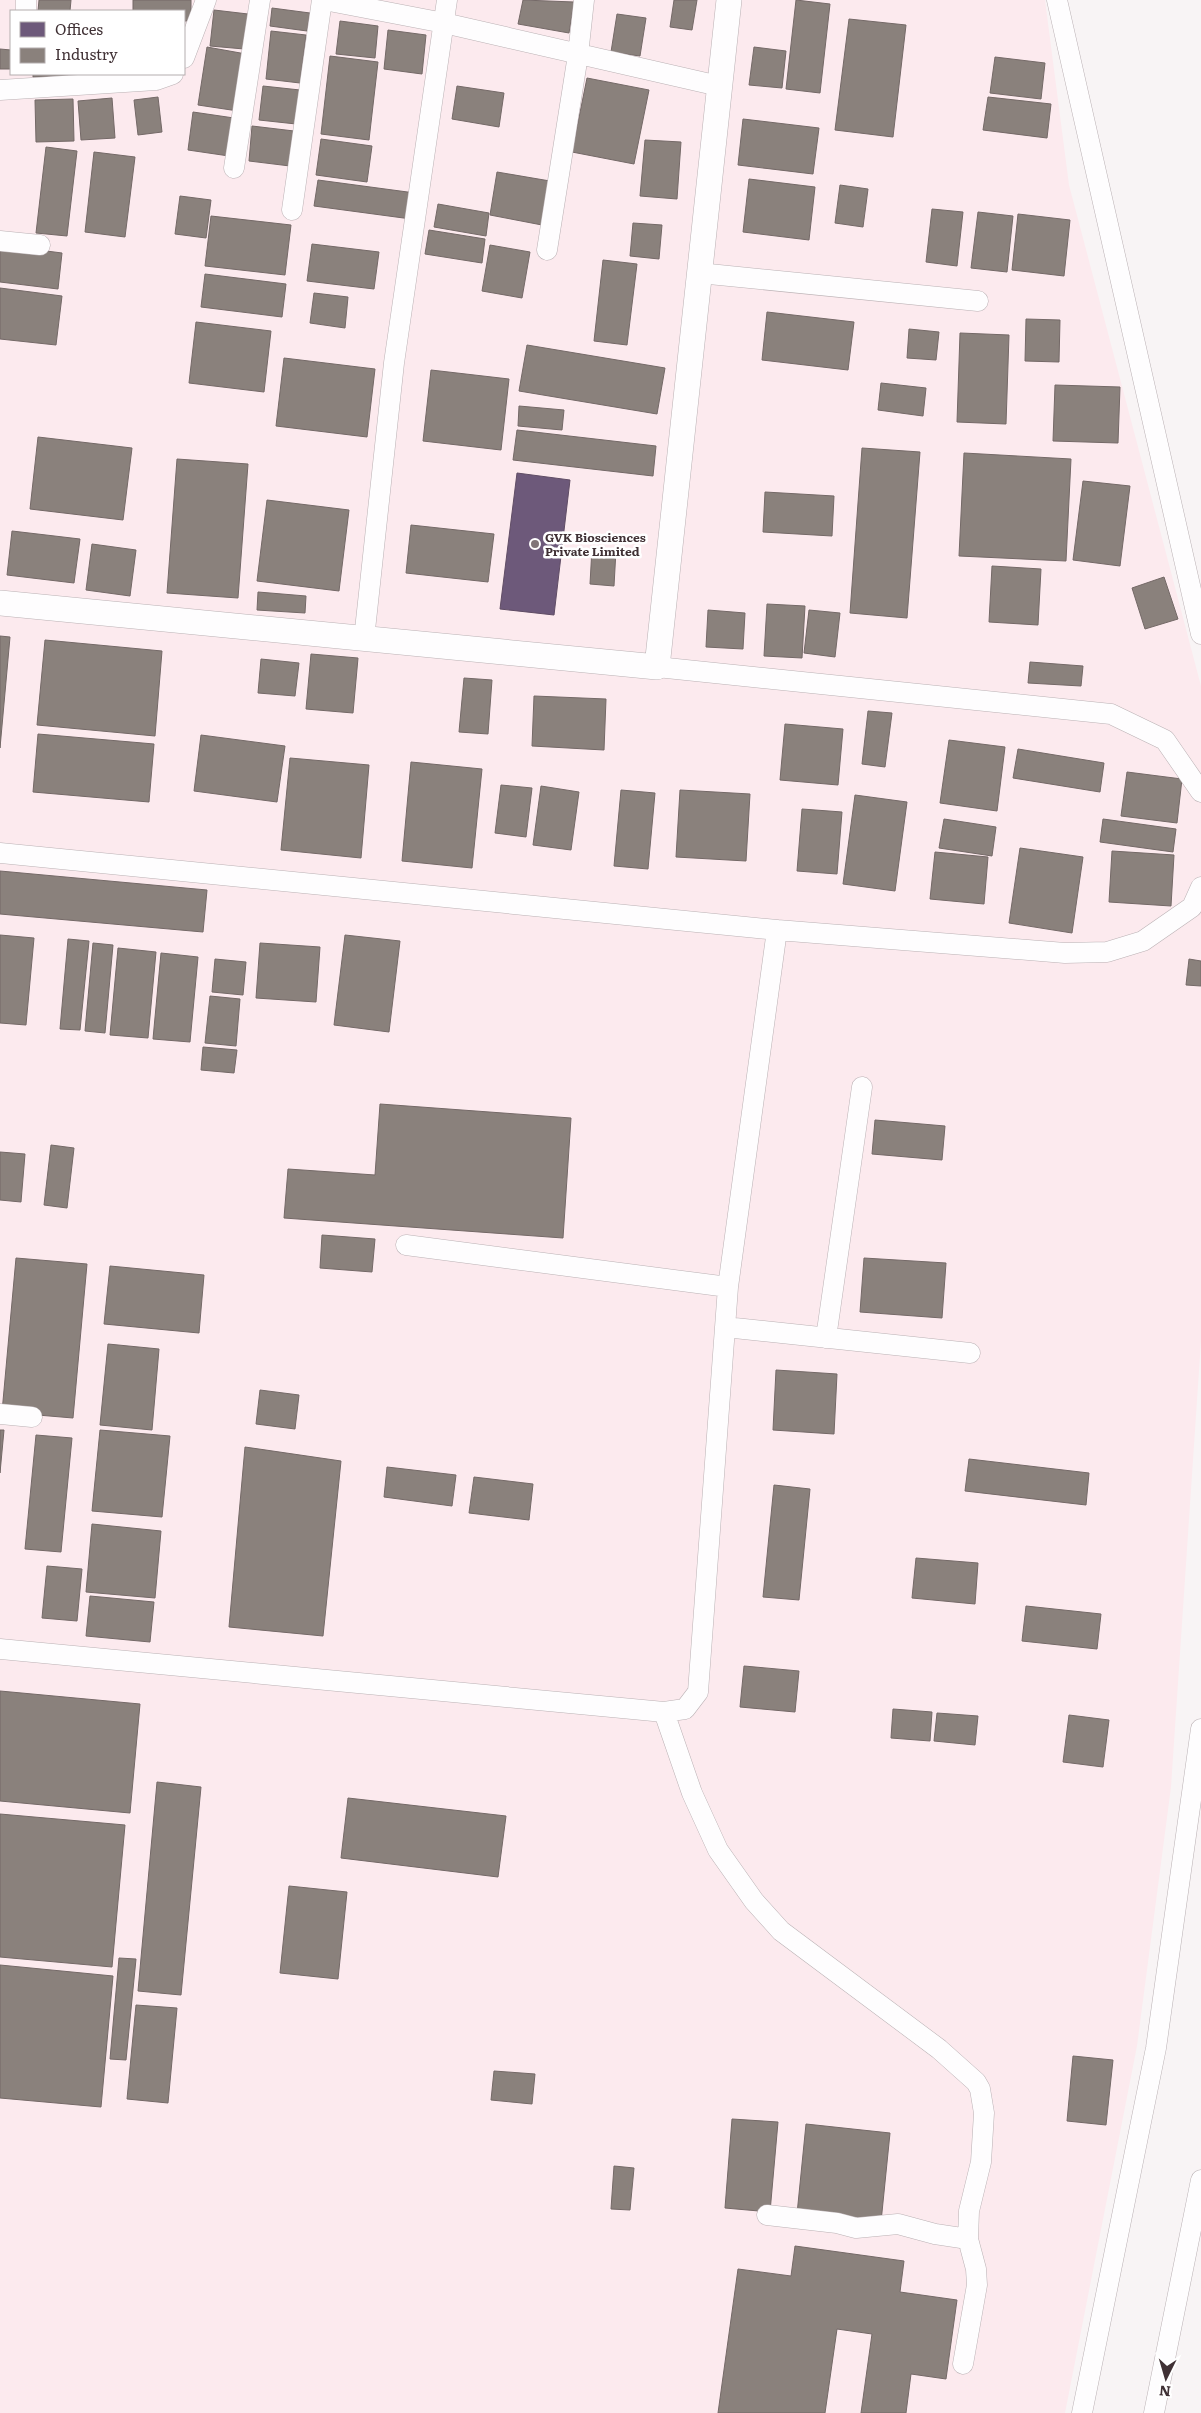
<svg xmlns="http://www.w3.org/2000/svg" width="1201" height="2413" viewBox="0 0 1201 2413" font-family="Literata,serif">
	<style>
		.built { fill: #fceaee; fill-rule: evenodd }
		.offices { fill: #6d597a; stroke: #604d65 }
		.industry { fill: #8a817c; stroke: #746967 }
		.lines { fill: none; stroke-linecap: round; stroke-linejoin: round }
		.minor-casing { stroke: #bab1b4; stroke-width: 21 }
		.tertiary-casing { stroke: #bab1b4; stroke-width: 26 }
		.minor { stroke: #fefdfe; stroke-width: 20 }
		.tertiary { stroke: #fefdfe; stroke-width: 25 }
		.poi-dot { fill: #807578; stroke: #fff; stroke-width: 2 }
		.labels { text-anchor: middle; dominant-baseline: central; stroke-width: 5; stroke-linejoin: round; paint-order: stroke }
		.poi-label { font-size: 12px; font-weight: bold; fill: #403135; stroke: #fff; text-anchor: start }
	</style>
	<rect width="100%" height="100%" fill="#f8f4f5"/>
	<path class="built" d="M0 0H1045L1069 185 1201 686V1341L1171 1787 1137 2046 1065 2413H0ZM11 11H184V74H11Z"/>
	<path class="offices" d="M517 473 570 480 554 615 500 609Z"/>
	<path class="industry" d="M39 0H71L70 11H38Z
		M133 0H191V21H184V11H133Z
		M523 0 574 2 569 33 518 24Z
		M674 0H697L692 30 670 27Z
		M796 0 830 4 820 93 786 89Z
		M272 8 310 13 307 31 270 26Z
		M214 10 248 14 244 49 210 46Z
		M617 14 646 18 640 56 611 52Z
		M849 19 906 25 893 137 835 130Z
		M340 21 378 26 375 58 336 54Z
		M388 30 426 35 422 74 384 69Z
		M271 31 306 35 300 83 266 79Z
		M207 47 246 54 238 111 198 105Z
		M754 47 786 51 782 88 749 85Z
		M0 49 11 50V69H0Z
		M330 56 378 62 369 140 321 134Z
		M995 57 1045 63 1041 99 990 93Z
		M33 74H68V77H33Z
		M587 78 649 90 634 164 572 152Z
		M263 86 300 90 296 124 259 120Z
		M457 86 504 93 499 127 452 119Z
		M158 97 162 132 138 135 134 100Z
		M988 97 1051 104 1047 138 983 130Z
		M112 98 115 138 81 140 78 101Z
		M73 99 74 141 36 142 35 100Z
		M193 112 234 118 229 156 188 150Z
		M743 119 819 128 813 174 738 165Z
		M252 126 294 131 290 166 249 161Z
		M321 139 372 146 367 182 316 175Z
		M645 140 681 142 677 199 640 196Z
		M46 147 77 151 67 236 36 233Z
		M94 152 135 157 125 237 85 232Z
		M497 172 550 181 542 225 490 215Z
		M749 179 815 187 809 240 743 232Z
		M318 180 415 193 411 219 314 206Z
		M840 185 868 189 863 227 835 223Z
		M180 196 211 200 206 238 175 234Z
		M438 204 489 213 486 236 434 227Z
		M932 209 963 212 957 266 926 262Z
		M978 212 1013 216 1007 272 971 268Z
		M1018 214 1070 220 1064 276 1012 270Z
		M211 216 291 225 285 275 205 266Z
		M633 223 662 225 659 259 630 256Z
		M429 230 485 239 482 263 425 254Z
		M312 244 379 252 374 289 307 281Z
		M0 245 62 253 58 289 0 282Z
		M490 245 530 252 522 298 482 291Z
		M603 260 637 264 627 345 594 341Z
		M205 274 286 284 282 317 201 307Z
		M0 288 62 296 56 345 0 339Z
		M314 293 348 297 345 328 310 323Z
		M767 312 854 322 848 370 762 360Z
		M1026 319 1060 320 1059 362 1025 361Z
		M196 322 271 331 264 392 189 383Z
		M909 329 939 332 936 360 907 358Z
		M960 333 1009 335 1006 424 957 422Z
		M527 345 665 368 657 414 519 391Z
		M284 358 375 369 367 437 276 426Z
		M431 370 509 379 501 450 423 441Z
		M881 383 926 388 923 416 878 410Z
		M1055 385 1120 387 1118 443 1053 441Z
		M519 406 564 410 562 430 518 426Z
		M517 430 656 446 653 476 513 460Z
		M38 437 132 448 123 520 30 509Z
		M862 448 920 452 907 618 850 613Z
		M964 453 1071 459 1066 561 959 556Z
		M177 459 248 464 238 598 167 593Z
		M1083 481 1130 486 1120 566 1073 560Z
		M765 492 834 496 832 536 763 532Z
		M267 500 349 510 339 591 257 581Z
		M411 525 494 534 488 582 406 573Z
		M12 531 80 539 74 583 7 575Z
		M92 544 136 550 130 596 86 590Z
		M592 548 616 550 614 586 590 584Z
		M992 566 1041 569 1038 625 989 622Z
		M1164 577 1178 619 1145 629 1132 588Z
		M258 592 306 596 305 613 257 610Z
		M767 604 805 606 802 658 764 656Z
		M708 610 745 613 743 649 706 647Z
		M809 610 840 613 835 657 804 653Z
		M0 636 10 637 0 748Z
		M45 640 162 651 155 736 37 725Z
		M311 654 358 658 353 713 306 709Z
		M261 659 299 663 295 696 258 693Z
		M1030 662 1083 666 1081 686 1028 683Z
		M464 678 492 680 488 734 459 732Z
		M534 696 606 699 604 750 532 746Z
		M868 711 892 713 885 767 862 764Z
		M785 724 843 729 838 785 780 780Z
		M38 734 154 744 149 802 33 792Z
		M201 735 285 746 277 802 194 791Z
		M949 740 1005 747 997 811 940 803Z
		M1018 749 1104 763 1100 792 1013 778Z
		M290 758 369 765 361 858 281 850Z
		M411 762 482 769 472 868 402 861Z
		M1127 772 1182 779 1177 823 1121 816Z
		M501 785 532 788 526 837 495 833Z
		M541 786 579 792 571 850 533 845Z
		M621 790 655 793 648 869 614 866Z
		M680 790 750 794 746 861 676 857Z
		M855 795 907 802 895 891 843 884Z
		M802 809 842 812 837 874 797 871Z
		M944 819 996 827 992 856 939 848Z
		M1103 819 1176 829 1173 852 1100 842Z
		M1020 848 1083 857 1072 933 1009 923Z
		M1112 851 1174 855 1171 906 1109 902Z
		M935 852 988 857 984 904 930 899Z
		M0 871 207 890 203 932 0 914Z
		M0 935 34 938 26 1025 0 1023Z
		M345 935 400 941 389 1032 334 1025Z
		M68 939 89 941 80 1030 60 1029Z
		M93 943 113 945 105 1033 85 1031Z
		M260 943 320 947 316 1002 256 998Z
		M118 948 156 952 148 1038 110 1035Z
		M161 953 198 957 190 1042 153 1039Z
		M215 959 246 962 243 995 212 992Z
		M1189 959 1201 961V986L1186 985Z
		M210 996 240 999 236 1046 205 1043Z
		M203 1047 237 1050 234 1073 201 1070Z
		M380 1104 571 1118 563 1238 284 1218 288 1169 375 1175Z
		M875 1120 945 1126 942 1160 872 1154Z
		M51 1145 74 1148 67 1208 44 1205Z
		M0 1152 25 1154 21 1202 0 1200Z
		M322 1235 375 1239 372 1272 320 1268Z
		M16 1258 87 1264 73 1418 2 1412Z
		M864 1258 946 1263 942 1318 860 1312Z
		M110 1266 204 1275 199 1333 104 1324Z
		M108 1344 159 1349 152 1430 100 1425Z
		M776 1370 837 1374 834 1434 773 1430Z
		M260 1390 299 1395 295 1429 256 1424Z
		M0 1430H4L0 1473Z
		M100 1430 170 1436 162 1517 92 1511Z
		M36 1435 72 1438 61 1552 25 1549Z
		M245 1447 341 1461 323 1636 229 1627Z
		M969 1459 1089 1473 1086 1505 965 1491Z
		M387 1467 456 1475 452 1506 384 1497Z
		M474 1477 533 1484 529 1520 469 1513Z
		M774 1485 810 1489 799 1600 763 1597Z
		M92 1524 161 1531 155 1598 86 1592Z
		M916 1558 978 1563 975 1604 912 1598Z
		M47 1566 82 1569 77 1621 42 1618Z
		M90 1596 154 1602 150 1642 86 1636Z
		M1026 1606 1101 1614 1097 1649 1022 1641Z
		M744 1666 799 1671 795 1712 740 1707Z
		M0 1691 140 1704 130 1813 0 1801Z
		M893 1709 932 1712 930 1741 891 1738Z
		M937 1713 978 1716 975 1745 934 1741Z
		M1069 1715 1109 1720 1103 1767 1063 1762Z
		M157 1782 201 1787 181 1995 138 1991Z
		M348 1798 506 1816 498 1877 341 1858Z
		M0 1814 125 1825 112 1967 0 1957Z
		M289 1886 347 1892 338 1979 280 1973Z
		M119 1958 136 1959 126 2060 110 2059Z
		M0 1965 113 1976 101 2107 0 2098Z
		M136 2005 177 2008 168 2103 127 2099Z
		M1073 2056 1113 2060 1106 2125 1067 2121Z
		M494 2071 535 2074 532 2104 491 2100Z
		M732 2119 778 2122 770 2212 725 2208Z
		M806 2124 890 2133 881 2222 797 2214Z
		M614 2166 634 2168 630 2210 611 2209Z
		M795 2246 904 2261 900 2292 957 2300 946 2379 911 2374 906 2413H861L872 2334 837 2329 825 2413H718L738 2269 791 2276Z"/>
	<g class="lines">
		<g class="minor-casing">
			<path id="minor" d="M26 0V11
				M324 0 444 23 719 86
				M1057 0 1201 634
				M184 58 206 0
				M0 90 156 80 173 74
				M234 168 260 0
				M292 210 322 0
				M0 241 40 245
				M547 250 578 55 584 0
				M699 273 978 301
				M364 639 394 363 447 0
				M657 667 1111 714 1165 740 1201 792
				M0 853 777 930 1065 953 1107 952 1143 941 1192 907 1201 887
				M406 1245 728 1287
				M725 1327 970 1353
				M826 1338 862 1087
				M0 1414 32 1417
				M0 1649 664 1712 685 1709 698 1692 728 1287 777 930
				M664 1712 692 1793 718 1850 754 1901 781 1931 939 2049 976 2082 980 2089 984 2113 981 2162 969 2211 968 2239 976 2269 977 2285 963 2364
				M767 2215 837 2223 856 2228 898 2224 935 2234 968 2239
				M1082 2413 1156 2048 1201 1729
				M1154 2413 1201 2180"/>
		</g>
		<g class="tertiary-casing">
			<path id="tertiary" d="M0 603 657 667 729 0"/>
		</g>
		<use href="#minor" class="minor"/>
		<use href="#tertiary" class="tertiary"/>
	</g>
	<circle class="poi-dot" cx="535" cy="544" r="5"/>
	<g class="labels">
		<g class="poi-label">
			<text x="545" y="537">GVK Biosciences<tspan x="545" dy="14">Private Limited</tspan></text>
		</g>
	</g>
	<rect x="10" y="10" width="175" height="65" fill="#ffffff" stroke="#b3adae"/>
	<rect x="20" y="22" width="25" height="15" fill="#6d597a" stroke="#b3adae"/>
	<text x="55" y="35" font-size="15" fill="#403135">Offices</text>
	<rect x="20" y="48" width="25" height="15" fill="#8a817c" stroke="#b3adae"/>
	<text x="55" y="60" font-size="15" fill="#403135">Industry</text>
	<g transform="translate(1166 2378) rotate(185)" stroke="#ffffff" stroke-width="4" paint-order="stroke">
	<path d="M0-4L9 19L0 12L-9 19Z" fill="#403135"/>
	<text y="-8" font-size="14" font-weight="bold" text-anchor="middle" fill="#403135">N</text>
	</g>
</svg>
